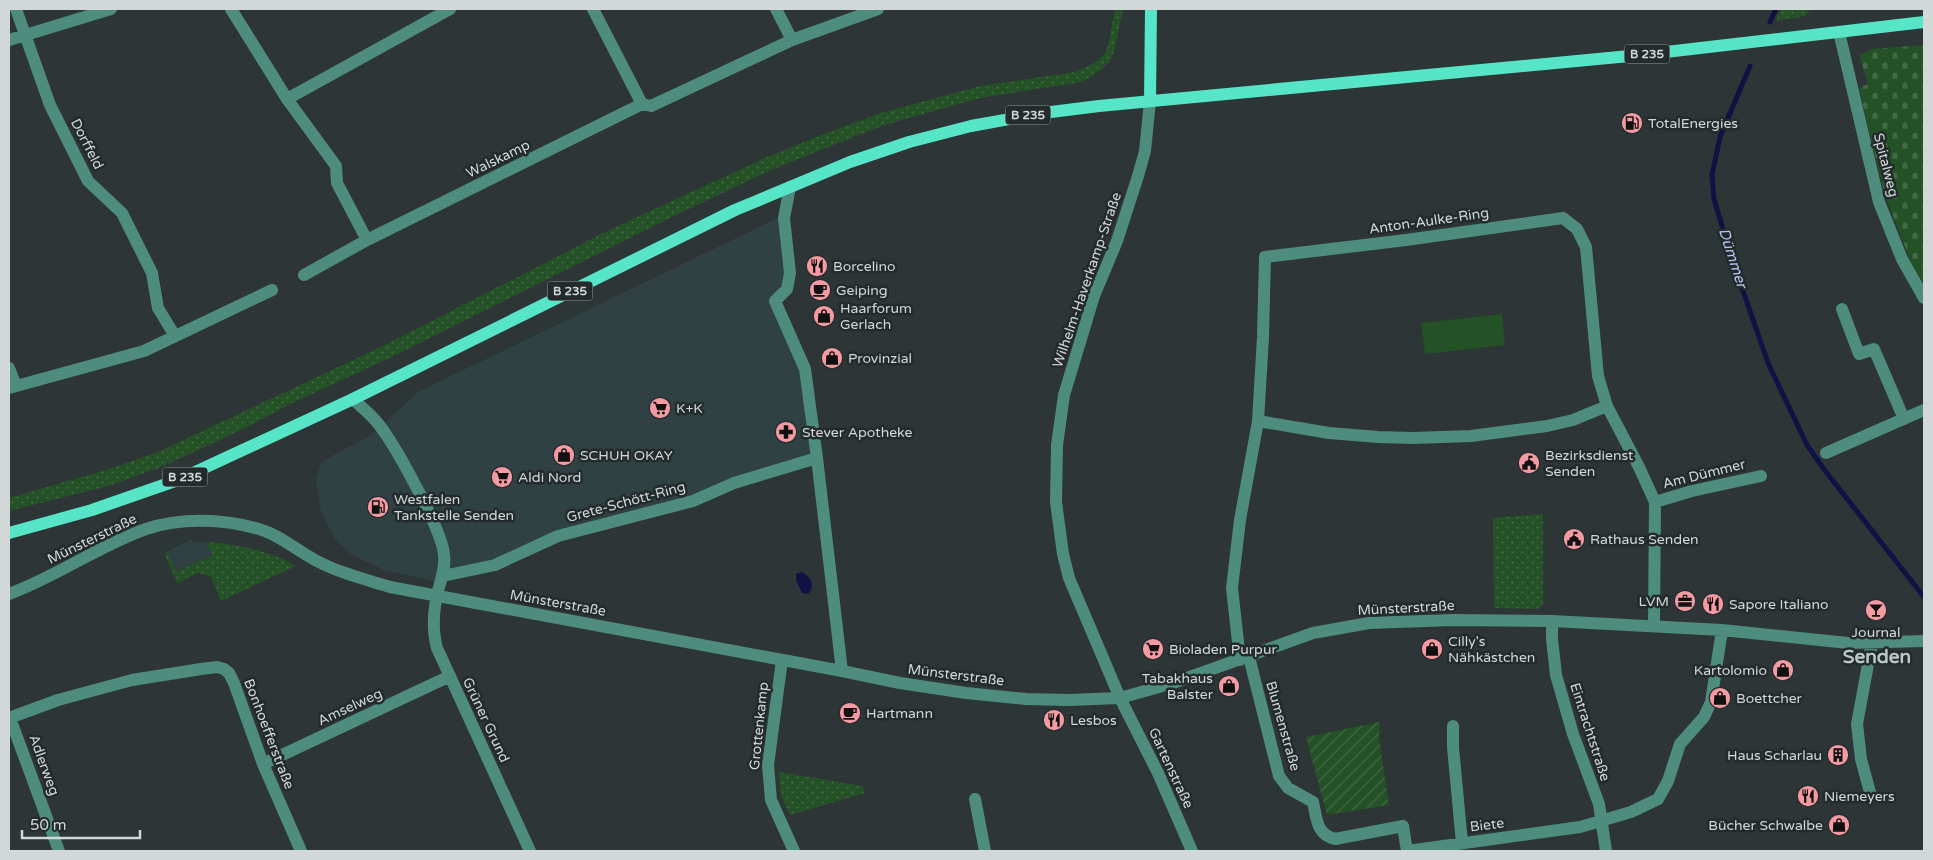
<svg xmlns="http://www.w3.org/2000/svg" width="1933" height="860" viewBox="0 0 1933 860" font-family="'Varela Round',sans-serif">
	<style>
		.built { fill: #304143 }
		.grass { fill: url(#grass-dots) }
		.cemetery { fill: url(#cemetery-stones) }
		.park { fill: #255126 }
		.garden { fill: url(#garden-furrows) }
		.water { fill: #111244 }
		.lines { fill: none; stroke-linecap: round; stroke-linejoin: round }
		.stream { stroke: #111244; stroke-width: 5 }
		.minor { stroke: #4e8c7d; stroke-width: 12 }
		.major { stroke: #57e5c8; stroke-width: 12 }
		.labels { text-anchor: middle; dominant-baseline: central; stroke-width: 5; stroke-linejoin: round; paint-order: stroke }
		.shield { fill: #232b2c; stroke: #9ea3a4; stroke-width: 1 }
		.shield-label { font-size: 12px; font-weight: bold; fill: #d2d7d8 }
		.poi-label { font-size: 14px; fill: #d2d7d8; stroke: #232b2c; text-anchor: start }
		.street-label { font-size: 14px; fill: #d2d7d8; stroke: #232b2c }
		.water-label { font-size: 15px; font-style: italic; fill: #b8c3f6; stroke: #232b2c }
		.district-label { font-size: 19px; font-weight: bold; fill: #bdc7c8; stroke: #232b2c }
	</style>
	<defs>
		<pattern id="grass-dots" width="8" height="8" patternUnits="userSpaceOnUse" patternTransform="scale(1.25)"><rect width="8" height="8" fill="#255126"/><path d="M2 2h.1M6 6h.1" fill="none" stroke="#446945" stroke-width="1.8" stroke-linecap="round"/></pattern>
		<pattern id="cemetery-stones" width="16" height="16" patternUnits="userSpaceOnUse" patternTransform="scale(1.25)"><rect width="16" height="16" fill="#255126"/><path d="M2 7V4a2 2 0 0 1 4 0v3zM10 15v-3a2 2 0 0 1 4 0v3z" fill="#446945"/></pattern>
		<pattern id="garden-furrows" width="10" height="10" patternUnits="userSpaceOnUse" patternTransform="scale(1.25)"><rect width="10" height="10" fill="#255126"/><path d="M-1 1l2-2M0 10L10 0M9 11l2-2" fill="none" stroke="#446945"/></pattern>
	</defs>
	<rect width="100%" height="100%" fill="#2d3536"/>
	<path class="built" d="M788 213 792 260 774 301 801 371 814 454 693 497 495 561 438 582 384 570 352 555 335 539 321 511 316 481 321 462 371 435 418 392Z
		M192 539 193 542H206L213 556 203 560 202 559 176 572 166 552Z"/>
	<path class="grass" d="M1115 9H1123L1115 48 1111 60 1101 70 1082 82 980 98 884 125 826 148 771 170 676 215 396 355 288 405 243 429 166 465 112 485 9 511V498L109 469 158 452 391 342 607 231 767 157 824 134 881 113 980 86 1075 72 1093 64 1104 55 1108 46Z
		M1781 9H1811L1805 16 1776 21Z
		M1543 514V605L1537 609 1494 608 1493 518Z
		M206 542C237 544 268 550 296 566L221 601 211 577 198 573 177 583 164 553 166 552 177 572 202 559 203 560 213 556Z
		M779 772 863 786 865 793 790 815 781 796Z"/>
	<path class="cemetery" d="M1924 45V285L1911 262 1884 193 1859 88 1868 84 1859 55 1872 49Z"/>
	<path class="park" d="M1502 314 1505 345 1425 354 1421 323Z"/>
	<path class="garden" d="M1380 722 1379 739 1389 805 1327 815 1306 737Z"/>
	<path class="water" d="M801 572C811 576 816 586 808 594L802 593 796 580V574Z"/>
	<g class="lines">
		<path class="stream" d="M1770 22 1776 9
			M1750 66 1720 137 1712 175 1714 199 1732 259 1768 363 1807 445 1823 468 1924 597"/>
		<path class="minor" d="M16 9 50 105 88 181 122 213 152 273 158 308 175 336
			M231 9 287 99 336 166 337 183 367 240
			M593 9 642 104
			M776 9 792 40
			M1839 32 1879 202 1902 259 1924 298
			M9 40 111 9
			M287 99 450 9
			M1150 101 1145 151 1138 176 1117 241 1094 296 1064 395 1057 445 1056 502 1063 554 1069 578 1120 698 1158 773 1192 851
			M790 187 784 218 790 273 787 289 775 301 805 369 817 458 842 671
			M304 275 367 240 642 104 651 106 792 40 878 9
			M1842 309 1859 354 1874 349 1904 419
			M9 368 16 386
			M9 388 144 351 272 290
			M353 399C360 406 368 412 375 420 393 440 441 528 444 554 446 568 440 582 437 595 433 614 432 630 437 648L530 851
			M1607 406 1639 467 1655 502 1654 625
			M1826 453 1924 410
			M1655 502 1692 491 1761 476
			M443 576 495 565 558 536 693 501 734 483 817 458
			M9 594C56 577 98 546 146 529 181 517 224 519 259 529 280 535 296 550 315 560 339 573 365 579 390 587L842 671 900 683 966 693 1026 699 1069 700 1120 698 1173 683 1313 633 1369 623 1453 620 1552 621 1722 630 1848 643 1924 641
			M1552 621V639L1556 675 1573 734 1599 804 1606 851
			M1249 657 1279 776 1288 788 1313 802C1317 819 1316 834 1335 839L1403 826 1407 851 1580 827 1631 812 1658 799 1668 781 1680 744 1704 717 1711 702 1722 630
			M782 660 768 765 771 800 794 851
			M1240 660 1232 588 1240 520 1258 421 1263 337 1265 257 1406 240 1563 218 1577 229 1586 247 1598 376 1607 406 1573 420 1547 426 1471 436 1412 438 1378 437 1329 433 1258 421
			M9 718 58 700 132 680 201 669 217 667 224 669 229 673 234 683 263 764 301 851
			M10 718 59 851
			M1453 726V747L1462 843
			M263 764 450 676
			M1871 796 1861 759 1857 724 1872 643
			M975 799 985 851"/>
		<path class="major" d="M1150 101 1151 9
			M9 533 92 510 178 480 353 399 735 210 850 162 909 142 971 126 1043 113 1099 106 1640 55 1924 22"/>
	</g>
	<defs>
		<g id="fuel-disc" transform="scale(1.125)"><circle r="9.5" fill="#f49aa3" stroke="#232b2c"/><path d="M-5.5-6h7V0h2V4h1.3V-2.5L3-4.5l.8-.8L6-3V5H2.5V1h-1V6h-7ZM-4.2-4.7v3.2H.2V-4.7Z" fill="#111"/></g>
		<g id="restaurant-disc" transform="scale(1.125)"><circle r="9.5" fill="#f49aa3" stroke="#232b2c"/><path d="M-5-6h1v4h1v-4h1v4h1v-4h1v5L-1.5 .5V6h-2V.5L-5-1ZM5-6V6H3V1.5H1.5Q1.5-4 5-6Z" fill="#111"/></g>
		<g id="cafe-disc" transform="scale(1.125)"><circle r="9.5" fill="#f49aa3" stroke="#232b2c"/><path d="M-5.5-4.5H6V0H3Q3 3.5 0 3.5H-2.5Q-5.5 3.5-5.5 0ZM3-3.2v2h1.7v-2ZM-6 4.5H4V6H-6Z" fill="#111"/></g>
		<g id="shop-disc" transform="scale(1.125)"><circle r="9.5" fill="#f49aa3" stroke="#232b2c"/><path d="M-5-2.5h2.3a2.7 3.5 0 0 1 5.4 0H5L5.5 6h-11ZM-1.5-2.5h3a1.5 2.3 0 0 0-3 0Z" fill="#111"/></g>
		<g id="supermarket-disc" transform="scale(1.125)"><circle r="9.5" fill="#f49aa3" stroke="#232b2c"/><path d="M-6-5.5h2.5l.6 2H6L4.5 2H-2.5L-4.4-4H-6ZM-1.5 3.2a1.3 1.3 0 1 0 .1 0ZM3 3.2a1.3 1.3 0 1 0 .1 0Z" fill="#111"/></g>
		<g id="pharmacy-disc" transform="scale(1.125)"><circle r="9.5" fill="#f49aa3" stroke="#232b2c"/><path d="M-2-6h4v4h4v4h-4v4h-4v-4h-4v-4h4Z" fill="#111"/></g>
		<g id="civic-disc" transform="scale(1.125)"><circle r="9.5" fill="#f49aa3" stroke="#232b2c"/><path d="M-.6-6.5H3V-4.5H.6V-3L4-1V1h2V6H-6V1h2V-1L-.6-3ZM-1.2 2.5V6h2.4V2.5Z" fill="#111"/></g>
		<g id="office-disc" transform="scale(1.125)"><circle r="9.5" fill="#f49aa3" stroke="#232b2c"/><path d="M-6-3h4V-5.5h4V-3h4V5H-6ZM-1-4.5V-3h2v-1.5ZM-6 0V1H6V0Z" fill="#111"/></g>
		<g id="bar-disc" transform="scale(1.125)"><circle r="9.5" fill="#f49aa3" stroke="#232b2c"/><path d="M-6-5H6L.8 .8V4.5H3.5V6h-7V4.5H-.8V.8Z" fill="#111"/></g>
		<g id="building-disc" transform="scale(1.125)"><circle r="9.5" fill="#f49aa3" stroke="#232b2c"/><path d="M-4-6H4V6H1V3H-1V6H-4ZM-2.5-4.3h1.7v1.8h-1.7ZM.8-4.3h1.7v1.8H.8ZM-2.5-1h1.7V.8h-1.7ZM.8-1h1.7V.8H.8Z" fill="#111"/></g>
	</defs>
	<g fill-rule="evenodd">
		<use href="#fuel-disc" x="1632" y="123"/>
		<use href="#restaurant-disc" x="817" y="266"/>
		<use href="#cafe-disc" x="820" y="290"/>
		<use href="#shop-disc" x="824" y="316"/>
		<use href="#shop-disc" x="832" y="358"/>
		<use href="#supermarket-disc" x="660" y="408"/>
		<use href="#pharmacy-disc" x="786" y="432"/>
		<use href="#shop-disc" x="564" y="455"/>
		<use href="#civic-disc" x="1529" y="463"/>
		<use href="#supermarket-disc" x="502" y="477"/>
		<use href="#fuel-disc" x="378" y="507"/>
		<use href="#civic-disc" x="1574" y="539"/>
		<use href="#office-disc" x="1685" y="601"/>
		<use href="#restaurant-disc" x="1713" y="604"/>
		<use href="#bar-disc" x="1876" y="610"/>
		<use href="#supermarket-disc" x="1153" y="649"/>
		<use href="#shop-disc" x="1432" y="649"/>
		<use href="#shop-disc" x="1783" y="670"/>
		<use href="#shop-disc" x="1229" y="686"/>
		<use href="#shop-disc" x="1720" y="698"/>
		<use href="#cafe-disc" x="850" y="713"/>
		<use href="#restaurant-disc" x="1054" y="720"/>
		<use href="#building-disc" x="1838" y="755"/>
		<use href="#restaurant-disc" x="1808" y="796"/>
		<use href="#shop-disc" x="1839" y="825"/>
	</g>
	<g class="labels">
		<g class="shield">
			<rect x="1624.5" y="44.5" width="45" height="19" rx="4"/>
			<rect x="1005.5" y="105.5" width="45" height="19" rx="4"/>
			<rect x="547.5" y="281.5" width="45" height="19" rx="4"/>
			<rect x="162.5" y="467.5" width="45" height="19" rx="4"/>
		</g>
		<g class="shield-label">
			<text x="1647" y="54">B 235</text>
			<text x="1028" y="115">B 235</text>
			<text x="570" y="291">B 235</text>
			<text x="185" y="477">B 235</text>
		</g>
		<g class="poi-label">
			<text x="1648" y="123">TotalEnergies</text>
			<text x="833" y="266">Borcelino</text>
			<text x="836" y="290">Geiping</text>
			<text x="840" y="308">Haarforum<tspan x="840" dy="16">Gerlach</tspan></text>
			<text x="848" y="358">Provinzial</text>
			<text x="676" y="408">K+K</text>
			<text x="802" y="432">Stever Apotheke</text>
			<text x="580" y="455">SCHUH OKAY</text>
			<text x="1545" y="455">Bezirksdienst<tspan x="1545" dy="16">Senden</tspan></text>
			<text x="518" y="477">Aldi Nord</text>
			<text x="394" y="499">Westfalen<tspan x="394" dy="16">Tankstelle Senden</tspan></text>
			<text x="1590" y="539">Rathaus Senden</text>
			<text x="1669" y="601" text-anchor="end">LVM</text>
			<text x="1729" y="604">Sapore Italiano</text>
			<text x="1876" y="632" text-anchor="middle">Journal</text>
			<text x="1448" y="641">Cilly's<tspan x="1448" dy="16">Nähkästchen</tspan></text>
			<text x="1169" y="649">Bioladen Purpur</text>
			<text x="1767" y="670" text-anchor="end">Kartolomio</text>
			<text x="1213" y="678" text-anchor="end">Tabakhaus<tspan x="1213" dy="16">Balster</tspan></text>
			<text x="1736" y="698">Boettcher</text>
			<text x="866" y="713">Hartmann</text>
			<text x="1070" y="720">Lesbos</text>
			<text x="1822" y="755" text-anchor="end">Haus Scharlau</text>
			<text x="1824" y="796">Niemeyers</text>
			<text x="1823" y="825" text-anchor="end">Bücher Schwalbe</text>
		</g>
		<g class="street-label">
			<text transform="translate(87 144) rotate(63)">Dorffeld</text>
			<text transform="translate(498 159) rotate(-26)">Walskamp</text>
			<text transform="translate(1886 165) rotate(76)">Spitalweg</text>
			<text transform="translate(1429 221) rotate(-8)">Anton-Aulke-Ring</text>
			<text transform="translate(1087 280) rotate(-71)">Wilhelm-Haverkamp-Straße</text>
			<text transform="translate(1704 474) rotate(-14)">Am Dümmer</text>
			<text transform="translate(626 502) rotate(-15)">Grete-Schött-Ring</text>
			<text transform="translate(92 539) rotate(-26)">Münsterstraße</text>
			<text transform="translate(558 603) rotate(10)">Münsterstraße</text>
			<text transform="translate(1406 608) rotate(-3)">Münsterstraße</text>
			<text transform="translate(956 675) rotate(7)">Münsterstraße</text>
			<text transform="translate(350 707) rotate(-25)">Amselweg</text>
			<text transform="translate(486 720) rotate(65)">Grüner Grund</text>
			<text transform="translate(759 726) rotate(-84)">Grottenkamp</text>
			<text transform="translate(1283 726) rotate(74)">Blumenstraße</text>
			<text transform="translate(1590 732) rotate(72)">Eintrachtstraße</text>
			<text transform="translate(269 734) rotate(69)">Bonhoefferstraße</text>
			<text transform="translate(44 765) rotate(70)">Adlerweg</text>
			<text transform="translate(1171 768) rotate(65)">Gartenstraße</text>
			<text transform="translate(1487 825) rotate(-7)">Biete</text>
		</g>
		<g class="water-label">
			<text transform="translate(1733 258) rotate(72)">Dümmer</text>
		</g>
		<g class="district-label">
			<text x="1877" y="657">Senden</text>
		</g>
	</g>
	<rect width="1933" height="860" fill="none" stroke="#d2d7d8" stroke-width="20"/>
	<path d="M22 830v8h118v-8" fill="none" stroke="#d2d7d8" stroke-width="2.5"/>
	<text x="30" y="830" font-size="15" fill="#d2d7d8" stroke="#232b2c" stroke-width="4" paint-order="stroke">50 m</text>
</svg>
